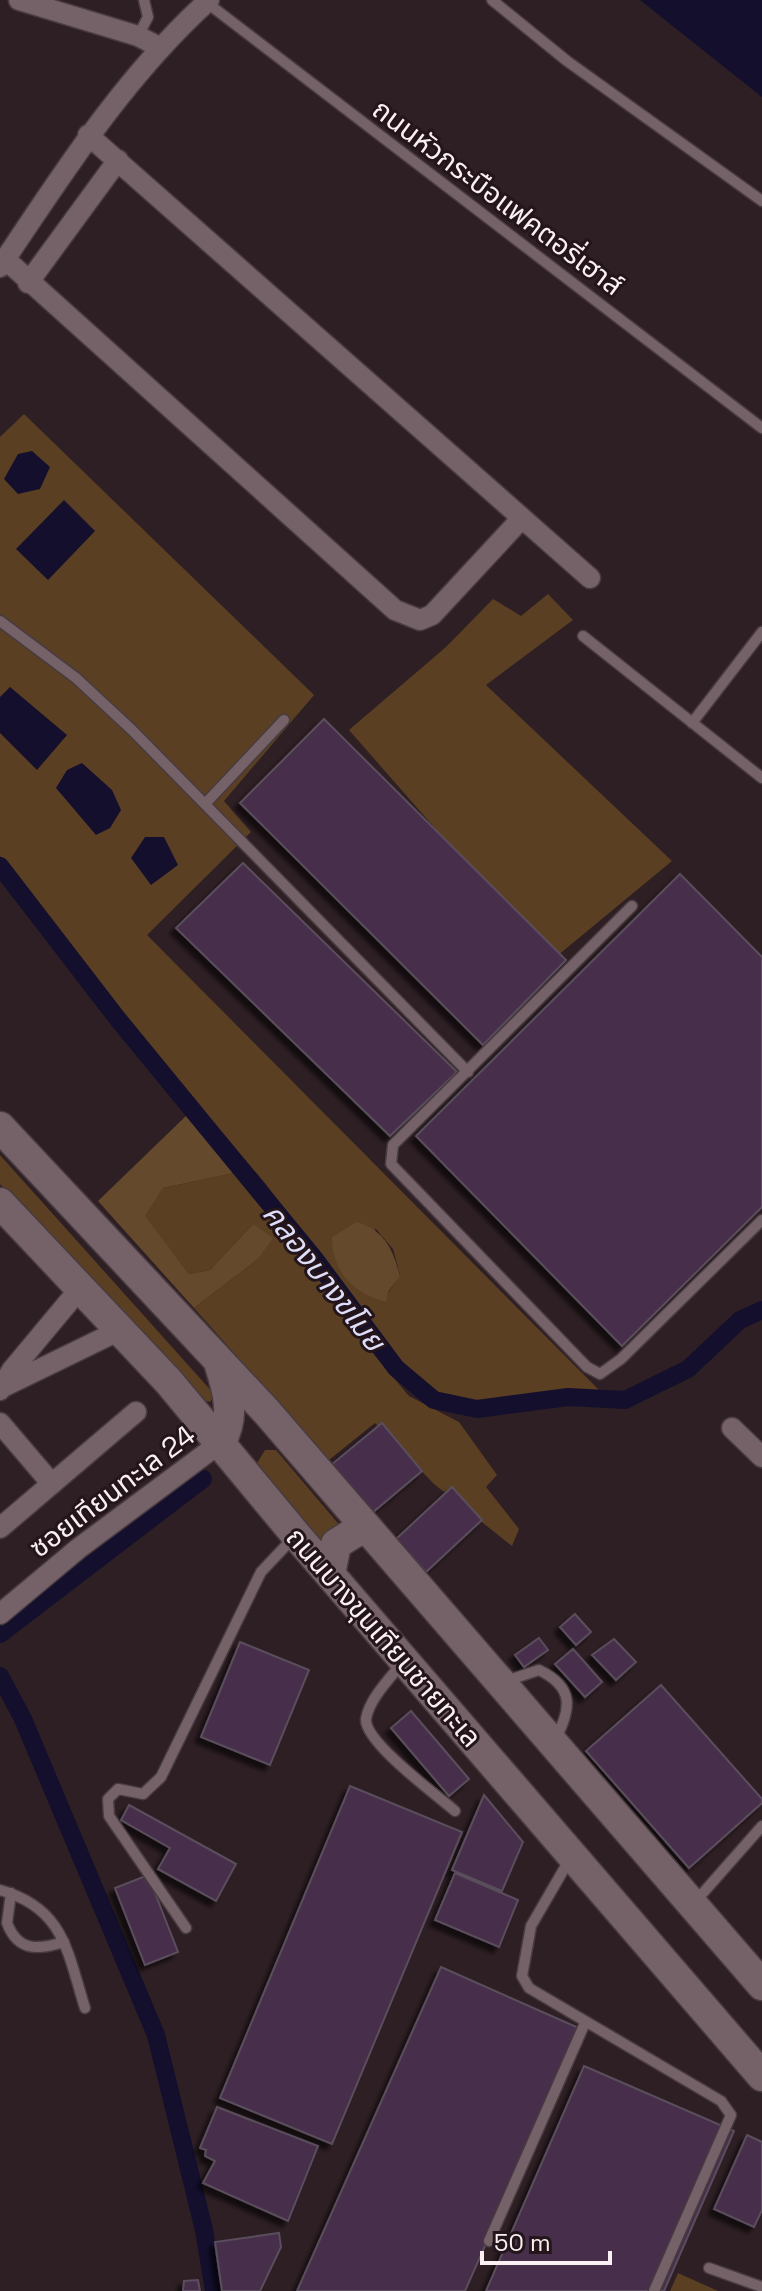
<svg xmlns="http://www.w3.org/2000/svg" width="762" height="2291" viewBox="0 0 762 2291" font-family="'Space Grotesk','Noto Sans Thai',sans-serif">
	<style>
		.green { fill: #5a3f23; fill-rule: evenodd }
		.forest { fill: #65492c }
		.water { fill: #130f2d }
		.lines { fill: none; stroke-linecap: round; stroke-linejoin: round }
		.canal { stroke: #130f2d; stroke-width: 18 }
		.building { fill: #472e4b; stroke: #5a4e5c; stroke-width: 2; filter: url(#shadow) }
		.service-casing { stroke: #483b40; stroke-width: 13 }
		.minor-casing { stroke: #483b40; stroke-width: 23 }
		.secondary-casing { stroke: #483b40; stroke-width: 33 }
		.service { stroke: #756268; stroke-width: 10 }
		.minor { stroke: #756268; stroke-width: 20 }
		.secondary { stroke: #756268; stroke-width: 30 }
		.labels { text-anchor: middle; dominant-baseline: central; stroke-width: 6; stroke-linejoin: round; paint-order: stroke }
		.street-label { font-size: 28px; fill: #faeff3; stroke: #24151b }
		.water-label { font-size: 30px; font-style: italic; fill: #dedef8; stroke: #24151b }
	</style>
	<defs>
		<filter id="shadow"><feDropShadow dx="-5.5" dy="5.5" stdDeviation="2" flood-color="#0009"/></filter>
	</defs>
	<rect width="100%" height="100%" fill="#2e1f24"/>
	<path class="green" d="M24 414 314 695 224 801 251 832 147 935 599 1390 478 1401 438 1396 404 1367 265 1183 142 1038 0 856V437ZM375 1228 393 1249 400 1275 388 1293Z
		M548 594 573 620 486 685 672 861 551 961 349 730 446 647 493 599 521 616Z
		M0 1155 215 1395 210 1402 202 1400 0 1184Z
		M234 1173 310 1265 348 1324 409 1396 459 1422 497 1475 486 1487 519 1529 512 1546 434 1484 375 1423 329 1460 194 1308 258 1259 253 1224 210 1270 189 1274 144 1216 163 1188Z
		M265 1450H276L342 1528 323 1545 254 1468Z
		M678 2273 718 2291H670Z"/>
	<path class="forest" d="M188 1114 234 1173 163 1188 145 1216 189 1274 210 1270 253 1224 273 1238 258 1259 194 1308 98 1201Z
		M357 1222C385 1231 393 1249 400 1276L388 1292 386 1302C353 1294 332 1271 332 1237Z"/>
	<path class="water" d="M640 0H762V97Z
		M32 451 50 467 40 489 18 494 4 479 18 454Z
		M64 500 95 531 48 580 16 549Z
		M10 687 67 735 37 770 0 733V697Z
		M82 763 112 790 121 810 110 828 96 835 56 788 67 770Z
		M145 837H164L178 865 151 885 131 858Z"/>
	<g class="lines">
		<path class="canal" d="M0 866 117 1018 314 1258 396 1368 434 1400 477 1409 568 1397 625 1400 688 1369 740 1320 762 1310
			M0 1634 203 1479
			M0 1676 23 1719 156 2035 204 2230 214 2291"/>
	</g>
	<path class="building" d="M324 719 566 960 483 1045 240 803Z
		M243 863 457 1072 390 1136 176 928Z
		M680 874 762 957V1207L622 1346 416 1136Z
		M382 1423 422 1471 372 1513 331 1465Z
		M452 1487 482 1520 426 1572 396 1539Z
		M575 1614 591 1632 576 1645 560 1627Z
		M539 1638 548 1650 524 1667 515 1655Z
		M614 1639 636 1662 616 1680 592 1655Z
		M240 1642 309 1670 270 1765 201 1737Z
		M573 1649 602 1682 585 1697 555 1664Z
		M661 1685 762 1799V1803L689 1868 586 1751Z
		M411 1711 469 1779 449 1796 391 1728Z
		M350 1786 462 1832 332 2144 220 2098Z
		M484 1795 523 1842 502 1891 452 1870Z
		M129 1805 236 1864 216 1901 158 1869 170 1848 121 1820Z
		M455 1873 518 1900 499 1947 435 1920Z
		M148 1875 178 1952 145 1965 115 1888Z
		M441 1967 581 2029 465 2291H297Z
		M584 2066 734 2131 664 2291H486Z
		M217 2107 318 2146 288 2221 203 2183 215 2161 205 2156 206 2150 200 2148Z
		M747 2135 762 2142V2210L754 2227 714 2209Z
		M279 2233 281 2247 260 2291H222L215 2242Z
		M198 2280 200 2291H183L184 2281Z"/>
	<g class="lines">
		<g class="service-casing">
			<path id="service" d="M492 0 567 61 762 201
				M206 2 762 428
				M138 36 148 17 144 0
				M0 621 76 678 132 730 468 1072
				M583 636 762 778
				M692 723 762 632
				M205 804 284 720
				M632 906 393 1145 391 1164 587 1367 600 1374 621 1359 762 1220
				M403 1662C391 1677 369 1699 366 1719 364 1742 437 1795 455 1811
				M503 1682 539 1670C574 1687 572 1708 555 1740
				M571 1857 531 1926 522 1976 529 1988 721 2101 731 2115 654 2291
				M0 1890C64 1908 67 1951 85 2008
				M11 1893 7 1923C18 1952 38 1950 64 1942
				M695 1902 762 1826
				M186 1928 109 1816 108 1799 118 1789 143 1794 161 1777 261 1572 295 1536
				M489 2241 585 2023
				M709 2268 762 2287"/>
		</g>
		<g class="minor-casing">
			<path id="minor" d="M19 0 138 36 161 48
				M88 135 590 578
				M5 259 395 610 420 620 432 615 522 518
				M0 267C63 173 124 77 209 0
				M28 283 118 160
				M5 1386 120 1330
				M0 1390 12 1370 82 1286
				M0 1423 52 1484
				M732 1428 762 1457
				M0 1528 136 1412
				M0 1614 79 1548 220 1443"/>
		</g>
		<g class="secondary-casing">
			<path id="secondary" d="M0 1127 266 1411 762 1985
				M0 1203 169 1382 296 1535 762 2076
				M220 1366C229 1393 235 1418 220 1443
				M330 1574 336 1544 357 1531H369"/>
		</g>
		<use href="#service" class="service"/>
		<use href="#minor" class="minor"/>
		<use href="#secondary" class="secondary"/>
	</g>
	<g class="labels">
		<g class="street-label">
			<text transform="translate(498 197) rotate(37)">ถนนหัวกระบือแฟคตอรี่เฮาส์</text>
			<text transform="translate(112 1491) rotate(-37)">ซอยเทียนทะเล 24</text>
			<text transform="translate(384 1637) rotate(49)">ถนนบางขุนเทียนชายทะเล</text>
		</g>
		<g class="water-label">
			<text transform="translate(324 1277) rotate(52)">คลองบางขโมย</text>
		</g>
	</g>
	<path d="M482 2251v12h128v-12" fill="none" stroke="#faeff3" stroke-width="4"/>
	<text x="494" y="2251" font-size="24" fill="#faeff3" stroke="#24151b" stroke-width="6" paint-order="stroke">50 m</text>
</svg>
